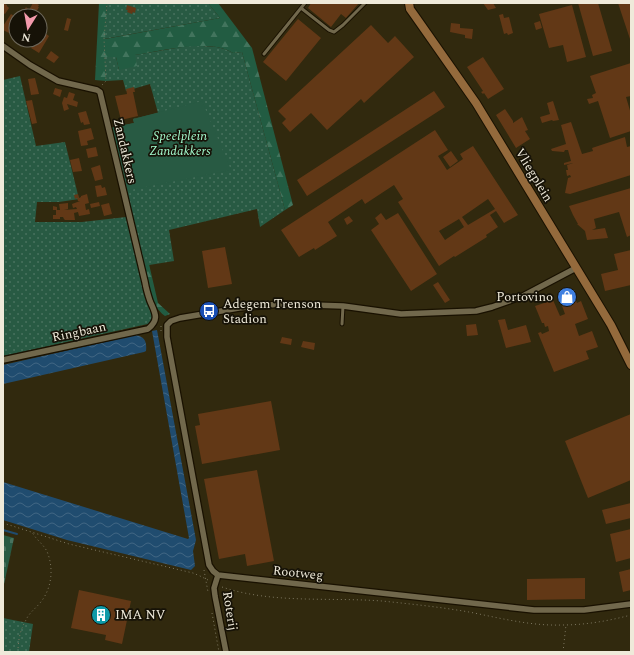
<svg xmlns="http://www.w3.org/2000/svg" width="634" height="655" viewBox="0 0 634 655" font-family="Spectral,serif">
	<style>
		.grass { fill: url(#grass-dots) }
		.forest { fill: url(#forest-firs) }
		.cemetery { fill: url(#cemetery-stones) }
		.park { fill: #285a43 }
		.water { fill: url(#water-waves) }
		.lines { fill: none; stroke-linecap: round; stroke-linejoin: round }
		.stream { stroke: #204c6f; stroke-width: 2 }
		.building { fill: #623816; fill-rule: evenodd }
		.lane-casing { stroke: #191100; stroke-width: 5 }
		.street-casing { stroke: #191100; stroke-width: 8 }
		.secondary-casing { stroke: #191100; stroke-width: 10 }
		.path { stroke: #7d7760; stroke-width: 1; stroke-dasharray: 1 3; stroke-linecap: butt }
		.lane { stroke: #71684c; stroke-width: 3 }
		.street { stroke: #71684c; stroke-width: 5.5 }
		.secondary { stroke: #946a3c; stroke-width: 8 }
		.labels { text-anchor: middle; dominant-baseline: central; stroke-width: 3.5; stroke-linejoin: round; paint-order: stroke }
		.park-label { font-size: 13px; font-style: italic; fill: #a3fbce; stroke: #161207 }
		.street-label { font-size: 13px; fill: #efeada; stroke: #161207 }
		.poi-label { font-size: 13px; fill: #efeada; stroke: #161207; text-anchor: start }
	</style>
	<defs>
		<pattern id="grass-dots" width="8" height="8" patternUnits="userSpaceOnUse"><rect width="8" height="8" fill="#285a43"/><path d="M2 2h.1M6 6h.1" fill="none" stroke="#48725e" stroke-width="1.8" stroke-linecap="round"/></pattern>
		<pattern id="forest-firs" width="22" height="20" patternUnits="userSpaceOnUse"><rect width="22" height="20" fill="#225c42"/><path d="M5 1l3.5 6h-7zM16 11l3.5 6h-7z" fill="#42745d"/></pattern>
		<pattern id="cemetery-stones" width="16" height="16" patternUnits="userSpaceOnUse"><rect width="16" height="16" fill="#285a43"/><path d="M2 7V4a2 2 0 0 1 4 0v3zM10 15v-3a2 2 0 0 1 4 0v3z" fill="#48725e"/></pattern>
		<pattern id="water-waves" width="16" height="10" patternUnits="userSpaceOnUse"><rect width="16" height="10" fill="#204c6f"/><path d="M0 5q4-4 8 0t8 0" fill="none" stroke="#416683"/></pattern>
	</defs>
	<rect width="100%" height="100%" fill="#31290e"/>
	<path class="grass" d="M107 3H208L220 18 104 39Z
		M188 46C203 46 221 45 233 53L242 52 285 210 260 227 257 209 169 230 174 261 143 266 110 128 134 123 133 119 158 113 150 84 126 91 123 80 106 81 104 57H116L119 70 135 55Z
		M20 76 36 146 65 142 79 199 59 202H37L35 222H82L126 217 148 305 154 316 152 323 3 356V80Z
		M3 618 33 624 29 652H3Z"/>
	<path class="forest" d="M99 3H107L105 39 220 18 208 3H218L252 48 293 205 285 210 242 52 233 53C210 38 161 51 135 55L137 66 119 70 116 57H105L106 81 95 80Z
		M149 264 158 303 170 314 165 316C149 304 148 283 143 266Z"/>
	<path class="cemetery" d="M3 535 14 538 3 589Z"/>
	<path class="park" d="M202 101 231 170 125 191 110 128 134 123 133 119Z"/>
	<path class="water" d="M157 330 196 540 193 551 195 566 191 570 67 540 3 520V482L188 539 189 538 152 331Z
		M136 335C145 337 147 342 146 351L144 352 3 384V365Z"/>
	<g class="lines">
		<path class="stream" d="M3 530 17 534"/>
	</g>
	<path class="building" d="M3 3 7 5V6L9 8 5 14 3 13Z
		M33 3 35 4 36 3 39 5 38 7H39L34 16H20L26 7 29 10Z
		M311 3H359L346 18 341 14 331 27 308 8Z
		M483 3H493L496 8 488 10Z
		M578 3H598L612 51 593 56Z
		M618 3H631V42Z
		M127 5 136 8 135 13 133 12 132 14 127 12 128 10H126Z
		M572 5 586 57 567 62 563 45 549 48 539 14Z
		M11 14 16 17V22L9 33 3 30V26Z
		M503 14 504 18 509 17 513 33 508 35 507 33 504 34 499 15Z
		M67 18 71 19 68 31 64 30Z
		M298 19 321 38 286 81 263 62Z
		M540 21 542 28 536 30 534 23Z
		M451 23 460 24V28L473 29 472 39 465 38V35L450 32Z
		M371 25 388 43 395 36 414 57 364 103 361 99 327 130 311 113 290 132 282 123 286 119 278 111Z
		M42 31 49 36 39 53 31 48 37 40H40V35Z
		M51 51 59 57 54 63 46 58Z
		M483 57 504 89 488 99 484 93 483 94 481 92 483 91 467 67Z
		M631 63V96L626 97 631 114V131L610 138 598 101 589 104 587 99 593 98 592 95 596 93 590 76Z
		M35 78 39 94 31 95 28 79Z
		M134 87 135 92H133L138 116 121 120 115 96 127 94 126 89Z
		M55 88 62 90 60 97 53 94Z
		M434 91 445 107 307 196 297 180Z
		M69 92 75 94 73 100 78 102 77 107 67 104 69 109 64 111 62 103 64 97 67 98Z
		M32 100 37 123 32 124 26 101Z
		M553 101 559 120 553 121 552 120 542 123 540 117 550 114 547 103Z
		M505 109 513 121V123L522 117 528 130 525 131 530 139 516 148 496 115Z
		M86 111 90 124 84 125 83 122 81 123 78 113Z
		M571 122 582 154 593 151 592 148 625 137 627 147 631 146V175L570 194 565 193 568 178 571 177 570 175 567 176 566 170H568L567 165 573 163 564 165V163L571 161 568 150H565L564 152 552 151 551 149 566 144 561 125Z
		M91 128 94 139 87 141 88 145 81 146 78 131Z
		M435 130 448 150 438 156 447 170 463 159 460 154 473 146 518 215 504 223 496 211 490 215 498 227 486 235 487 237 455 257 454 256 439 266 398 202 403 199 394 185 365 204 362 199 328 222 337 236 315 250 314 248 299 257 281 230ZM488 199 495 209 468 225 462 217ZM459 219 464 227 445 240 439 231Z
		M96 147 98 156 88 158 86 149Z
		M451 151 458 161 450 167 443 157Z
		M79 158 82 171 73 172 70 160Z
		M100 165 103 179 95 181 91 168Z
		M101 185 102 188 105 187 107 195 97 197 95 186Z
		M631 188V235L627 237 619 212 594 219 596 228 592 230 605 228 608 238 587 240 585 231 577 224H578L573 215 569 206Z
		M78 194 79 198 81 197V196L87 194 89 203 85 204 86 210 89 209 90 214 79 216 78 212 74 213 75 220H65L64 219 63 217H60V219H53V215H56V210H53V206L57 207V210H60L59 204 68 203V209L64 210 77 209 76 207 73 208 72 204 80 201H78L77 198 75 199 74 195Z
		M99 202 100 206 91 208 90 204Z
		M109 203 112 214 104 216 101 205Z
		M381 213 386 220 398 213 437 274 411 291 371 230 379 224 375 218Z
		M349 216 353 221 347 225 344 219Z
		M225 247 232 284 208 288 202 251Z
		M631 250V285L605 291 601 274 618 270 614 254Z
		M438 282 450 300 445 303 433 285Z
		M571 289 577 303 581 301 588 319 575 324 579 336 592 331 598 347 586 351 589 359 554 372 538 333 541 332 542 334 549 331 548 326 545 327 544 323H542L535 306 553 300 560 316 565 314 558 295Z
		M505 319 508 330 526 325 531 342 506 348 498 320Z
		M476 324 478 335 467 336 466 325Z
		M282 337 292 339 291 345 280 343Z
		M303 341 315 343 314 350 301 347Z
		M271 401 280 450 202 464 195 426 200 425 198 414Z
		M631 414V480L588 498 565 441Z
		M257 470 274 561 247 566 245 554 219 559 204 479Z
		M631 503V518L606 524 602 510Z
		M631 529V558L616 562 610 534Z
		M631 569V590L623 592 619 572Z
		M585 578V599L527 600V579Z
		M79 590 131 601 122 644 105 640 106 635 71 628Z"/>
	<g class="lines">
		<g class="lane-casing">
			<path id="lane" d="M301 8 329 30 334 32 343 25 365 3
				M264 54 305 3
				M342 324 343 306"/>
		</g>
		<g class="street-casing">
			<path id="street" d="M3 46 30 65 58 81 97 90 100 92 145 282C146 288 148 295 150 301 155 313 160 319 148 329L3 360
				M576 268 523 296 492 307 476 311 401 314 343 306 280 304 239 308 180 318 171 321 167 325V337L209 565 213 571 218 575 534 610H584L631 604
				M218 575 214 588 215 596 226 652"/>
		</g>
		<g class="secondary-casing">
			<path id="secondary" d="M409 3 410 9 415 16 476 103 611 325 631 365"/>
		</g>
		<path class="path" d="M102 85 106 81 104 39 107 3
			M161 331V324
			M3 523 69 544 193 573 200 576 210 581
			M204 570 208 592
			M222 587C273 604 329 597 382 601 411 604 440 607 469 612 500 618 530 626 562 625 585 625 608 621 631 615
			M212 613 219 652
			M18 652C18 641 20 630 26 620 29 613 35 609 40 603 51 590 54 571 48 554 45 545 36 540 32 532
			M563 652 566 625"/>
		<use href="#lane" class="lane"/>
		<use href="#street" class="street"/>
		<use href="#secondary" class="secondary"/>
	</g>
	<defs>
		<g id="shop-disc" transform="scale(1)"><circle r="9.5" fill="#3f7fe0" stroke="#161207"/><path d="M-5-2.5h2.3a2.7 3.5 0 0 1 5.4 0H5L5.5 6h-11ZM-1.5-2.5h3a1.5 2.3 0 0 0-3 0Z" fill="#fff"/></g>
		<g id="bus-disc" transform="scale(1)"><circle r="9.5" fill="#1a4fb4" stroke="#161207"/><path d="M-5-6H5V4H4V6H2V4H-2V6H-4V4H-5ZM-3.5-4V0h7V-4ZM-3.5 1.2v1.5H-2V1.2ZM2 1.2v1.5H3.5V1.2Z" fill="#fff"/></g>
		<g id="building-disc" transform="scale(1)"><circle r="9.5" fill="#0f9aa8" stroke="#161207"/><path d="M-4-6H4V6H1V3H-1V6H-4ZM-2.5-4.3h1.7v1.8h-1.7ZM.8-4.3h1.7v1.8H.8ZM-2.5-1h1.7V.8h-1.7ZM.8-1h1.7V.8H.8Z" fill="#fff"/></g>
	</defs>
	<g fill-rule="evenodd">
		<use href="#shop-disc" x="567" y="297"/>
		<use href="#bus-disc" x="209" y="311"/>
		<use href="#building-disc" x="101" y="615"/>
	</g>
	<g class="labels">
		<g class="park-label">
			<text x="180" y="136">Speelplein<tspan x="180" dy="15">Zandakkers</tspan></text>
		</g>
		<g class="street-label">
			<text transform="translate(125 151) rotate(77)">Zandakkers</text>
			<text transform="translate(534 175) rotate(59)">Vliegplein</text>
			<text transform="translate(79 332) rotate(-12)">Ringbaan</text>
			<text transform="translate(298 573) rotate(6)">Rootweg</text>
			<text transform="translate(230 611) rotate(81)">Roterij</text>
		</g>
		<g class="poi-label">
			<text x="553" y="297" text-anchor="end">Portovino</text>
			<text x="223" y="304">Adegem Trenson<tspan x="223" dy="15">Stadion</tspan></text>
			<text x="115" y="615">IMA NV</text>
		</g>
	</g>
	<rect width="634" height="655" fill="none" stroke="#efeada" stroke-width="8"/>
	<g transform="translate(28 28) rotate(191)"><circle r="19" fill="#161207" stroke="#6d685b"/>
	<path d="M0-3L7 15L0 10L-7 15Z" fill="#f39aac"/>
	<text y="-6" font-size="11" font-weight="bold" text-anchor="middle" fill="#efeada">N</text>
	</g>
</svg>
